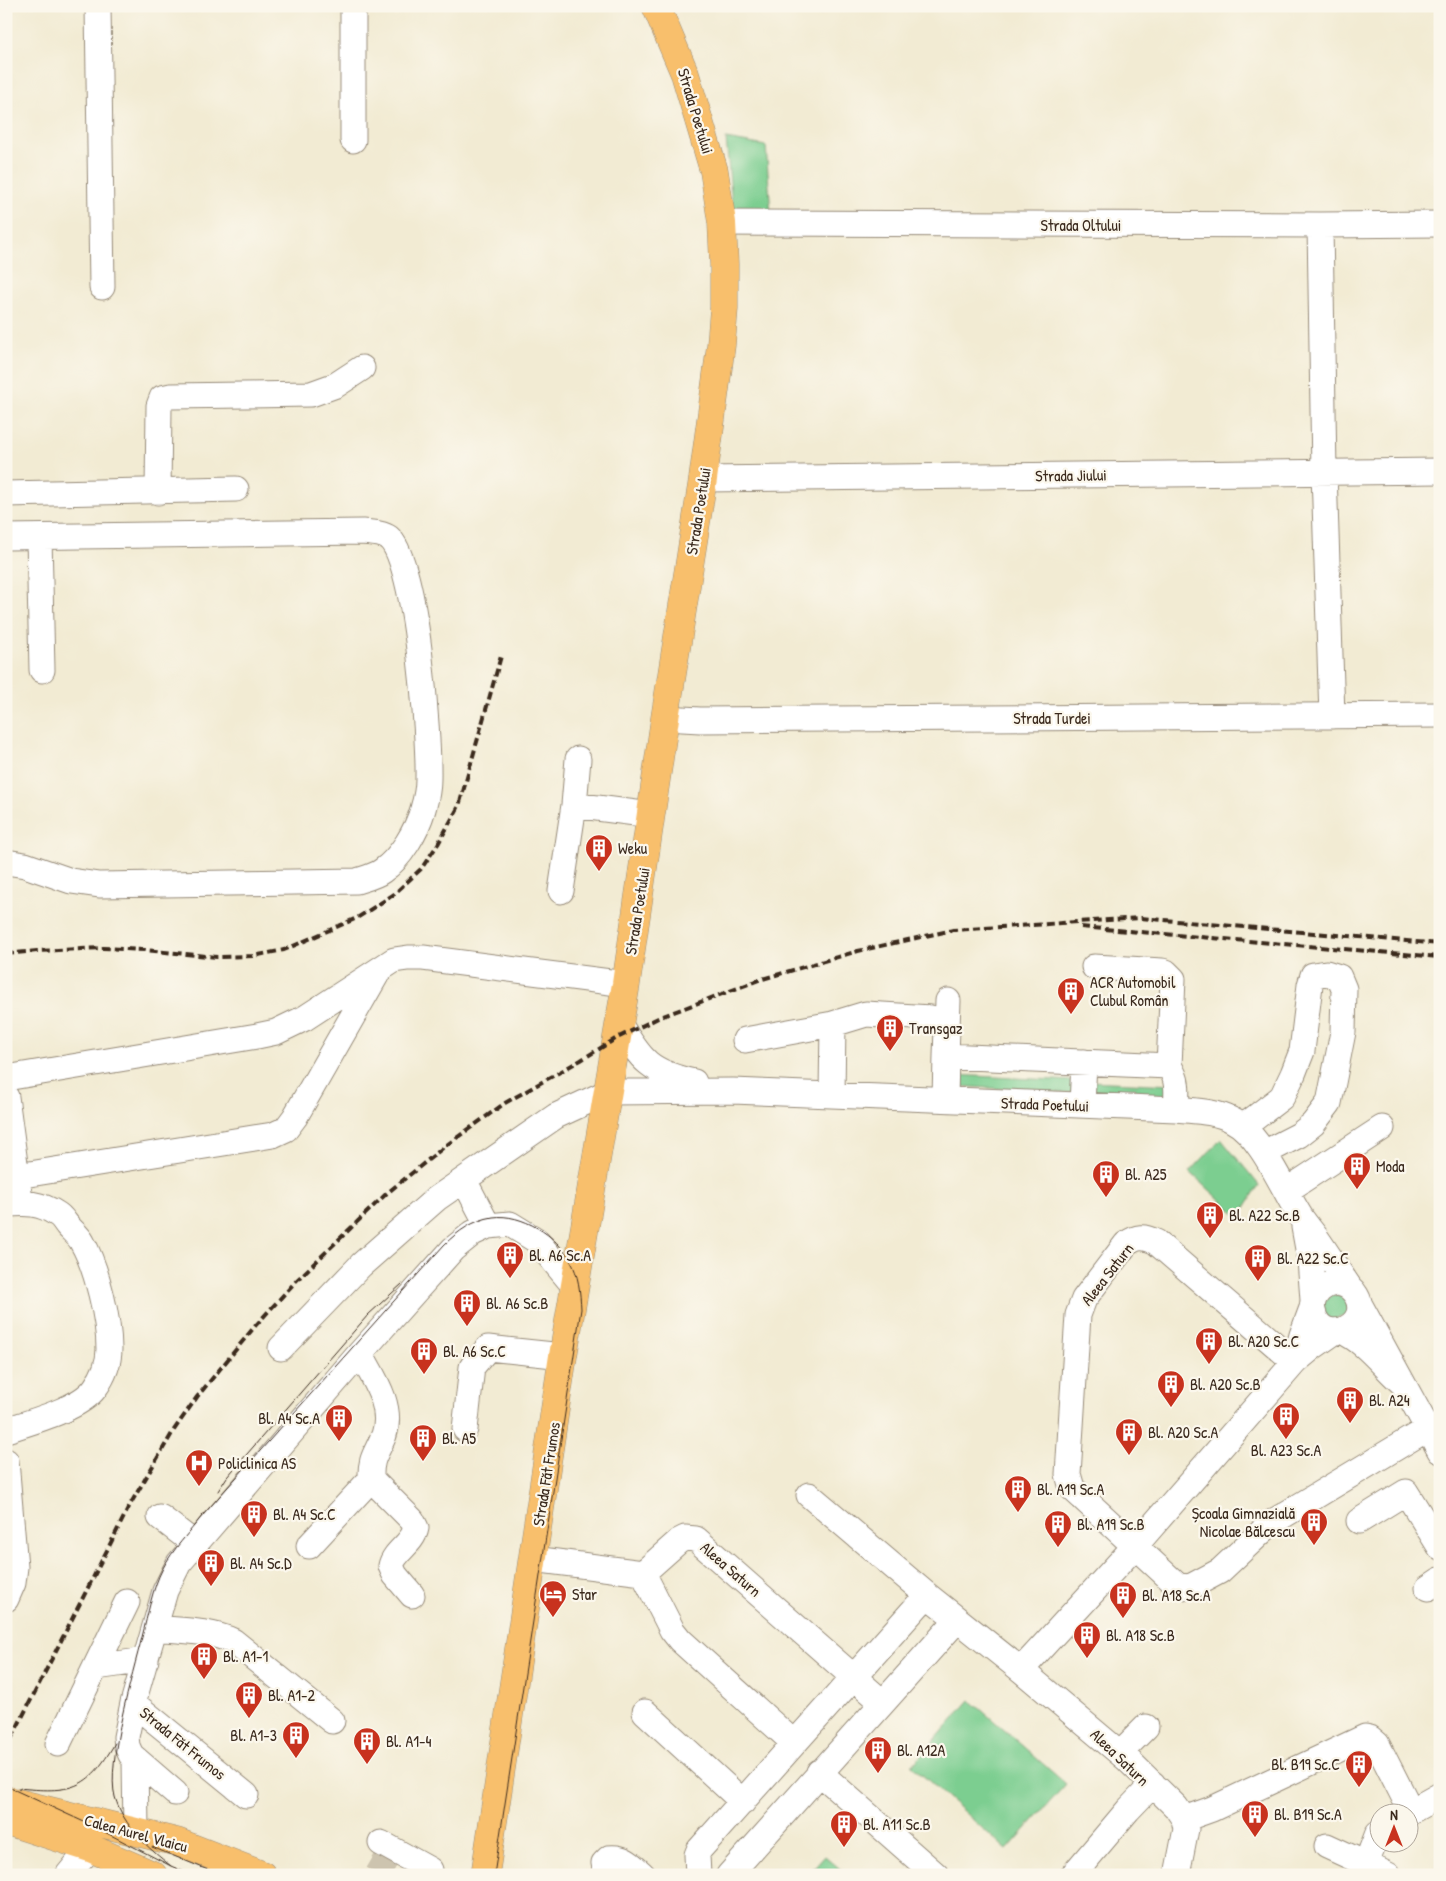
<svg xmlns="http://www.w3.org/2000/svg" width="1446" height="1881" viewBox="0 0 1446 1881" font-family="'Patrick Hand',sans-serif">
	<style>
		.green { fill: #7cce90; stroke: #5c7c57 }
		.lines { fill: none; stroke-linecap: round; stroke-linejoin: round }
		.minor-tunnel { stroke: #cdc4af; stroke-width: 25; stroke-dasharray: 25 12; stroke-linecap: butt }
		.minor-casing { stroke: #968a78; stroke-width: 27 }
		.major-casing { stroke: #968a78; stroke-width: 29 }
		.minor { stroke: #fff; stroke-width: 25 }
		.major { stroke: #f8bf6c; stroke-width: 28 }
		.tram { stroke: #3b2a1e; stroke-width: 1 }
		.rail { stroke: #3b2a1e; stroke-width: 4; stroke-dasharray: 8 4; stroke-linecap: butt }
		.labels { text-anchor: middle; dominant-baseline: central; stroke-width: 4.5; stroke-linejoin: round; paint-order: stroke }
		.street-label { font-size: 16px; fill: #3b2a1e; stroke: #fbf7ec }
		.poi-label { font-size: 16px; fill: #3b2a1e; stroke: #fbf7ec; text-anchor: start }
	</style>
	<rect width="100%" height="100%" fill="#fbf7ec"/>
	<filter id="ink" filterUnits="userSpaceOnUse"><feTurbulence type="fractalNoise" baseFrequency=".02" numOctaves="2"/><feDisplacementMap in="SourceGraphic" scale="10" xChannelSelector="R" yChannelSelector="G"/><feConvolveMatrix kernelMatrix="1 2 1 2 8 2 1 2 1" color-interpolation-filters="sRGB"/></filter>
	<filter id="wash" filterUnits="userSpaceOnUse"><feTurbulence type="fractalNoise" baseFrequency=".0096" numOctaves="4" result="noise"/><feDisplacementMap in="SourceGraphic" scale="20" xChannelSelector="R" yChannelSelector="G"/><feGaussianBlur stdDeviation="1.12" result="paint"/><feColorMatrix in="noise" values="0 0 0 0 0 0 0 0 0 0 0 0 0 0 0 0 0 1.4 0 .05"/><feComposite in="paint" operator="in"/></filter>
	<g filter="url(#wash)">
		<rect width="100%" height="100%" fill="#f2ebd3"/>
		<path class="green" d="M726 139 766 146 771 214 733 215Z
			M954 1075 1074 1081 1072 1093 955 1086Z
			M1090 1081 1172 1085 1169 1097 1095 1095Z
			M1221 1139 1259 1185 1239 1217 1190 1172Z
			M1332 1294 1346 1298 1349 1315 1327 1321 1322 1303Z
			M970 1700 1066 1784 1007 1850 912 1766Z
			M825 1856 847 1875H808Z"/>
	</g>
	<g filter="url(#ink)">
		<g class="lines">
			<path class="minor-tunnel" d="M373 1857 404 1875"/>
			<g class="minor-casing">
				<path id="minor" d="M98 6 102 287
					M353 140V6
					M722 223 1320 225 1440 224
					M1320 225 1324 472 1332 716
					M703 479 1440 471
					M158 492 159 406 162 398 171 396 311 394 336 385 362 368
					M6 494 236 489
					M6 537 363 532C371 533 382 533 389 538 417 563 429 737 428 779 428 789 426 799 423 809 417 830 401 858 382 871 375 876 366 878 357 881L99 885 71 881 25 865 6 862
					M39 537 42 670
					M665 718 700 720 1440 715
					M574 805 578 759
					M561 891 574 805 651 815
					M1094 967 1162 971 1166 972 1173 979 1169 1066C1179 1080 1177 1093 1176 1109
					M948 1001 946 1056 1169 1066
					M619 1023C641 1061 650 1072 694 1082
					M745 1040 833 1024
					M6 1078 257 1036 276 1032 305 1018 394 960 408 958H423L626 984
					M832 1094 833 1024 866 1014 931 1018
					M6 1097 19 1193
					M945 1099 946 1056
					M1082 1105 1084 1062
					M1243 1127 1282 1097 1293 1074 1302 1051 1310 985 1313 975 1326 973 1339 977 1344 989 1343 1032 1329 1103 1313 1124 1299 1135 1264 1153
					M17 1176 273 1135 286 1129 295 1117 378 972
					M464 1180 488 1226
					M1286 1191 1382 1128
					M6 1205C25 1202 41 1203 57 1214 61 1216 64 1221 67 1225 72 1231 79 1236 82 1242 97 1268 109 1320 109 1349 109 1363 103 1377 95 1388 80 1409 30 1422 6 1430
					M1304 1227 1310 1260 1313 1300
					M1360 1305 1440 1451
					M1312 1308 1302 1335 1295 1362 1156 1242C1144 1236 1137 1236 1126 1244L1084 1299 1078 1315 1068 1474 1072 1488 1178 1586 1190 1587 1220 1571 1271 1523 1427 1429
					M1340 1331C1382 1316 1348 1265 1320 1290 1314 1296 1311 1303 1313 1311 1315 1322 1323 1330 1333 1331 1337 1331 1338 1330 1341 1331 1365 1341 1381 1364 1400 1381
					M281 1348 361 1265 436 1199 556 1116 608 1092 733 1091 1176 1109C1194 1111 1215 1111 1232 1120 1261 1134 1284 1192 1302 1219 1307 1226 1313 1233 1318 1240 1329 1256 1339 1272 1350 1288
					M360 1353C373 1377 394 1406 384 1435 377 1453 370 1457 371 1479L412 1520 416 1528C413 1544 394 1551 391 1566L395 1575 412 1595
					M465 1429 472 1367 488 1348 563 1356
					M6 1461 15 1567 13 1583 6 1599
					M809 1495 927 1595 1021 1670 1128 1760 1176 1807 1184 1819 1186 1829 1177 1875
					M160 1517 195 1544
					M1359 1521 1406 1492 1440 1547
					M309 1546 371 1479
					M533 1559 643 1573
					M643 1573 679 1541 685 1538 696 1539 882 1702
					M643 1573 672 1630 680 1640 794 1743
					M1428 1588 1440 1580
					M155 1628C181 1631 209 1630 233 1641L332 1721
					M96 1667 146 1660
					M1021 1670 1135 1546 1295 1362 1313 1347 1336 1331
					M133 1703 246 1795
					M645 1712 743 1802
					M58 1744 127 1602
					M1120 1753 1146 1727
					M135 1759 136 1831
					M819 1772 936 1875
					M175 1793 131 1755 127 1746 126 1737 133 1703 165 1591 179 1563 360 1353 453 1249 473 1233 488 1226 510 1224 536 1240 575 1287
					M1406 1814 1440 1795
					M1184 1819 1212 1809 1365 1737 1370 1738 1377 1744 1411 1811
					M381 1843 430 1870 428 1875
					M1327 1846 1366 1864 1378 1833
					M1366 1864 1388 1875
					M68 1875 90 1848
					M609 1875 605 1868 604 1863 609 1858C624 1856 632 1865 643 1875
					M698 1875 697 1855 699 1850 927 1595
					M729 1875 957 1620
					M1073 1875 1128 1810 1153 1784"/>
			</g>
			<g class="major-casing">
				<path id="major" d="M6 1800 177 1842 262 1875
					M6 1821 90 1848 153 1875
					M485 1875 563 1356 626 984 665 718 703 479 721 345 724 308V264L722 223 714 171 685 74 656 6"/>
			</g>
			<use href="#minor" class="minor"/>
			<use href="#major" class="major"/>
			<path class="tram" d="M218 1491 227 1477 368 1315 402 1284
				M6 1786 95 1827 171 1866 191 1875
				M18 1788C70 1793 88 1791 115 1743
				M152 1847 220 1875
				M171 1866C148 1848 124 1827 115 1797 106 1763 133 1673 142 1637 148 1614 152 1589 163 1568 173 1549 189 1533 202 1516L444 1245C458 1231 474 1220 493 1217 522 1213 557 1236 570 1260 579 1275 580 1292 581 1309L494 1875"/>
			<path class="rail" d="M1081 927 1440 957
				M6 954 37 951 103 948 145 950 217 957 253 956 284 950 357 918 393 895 421 869 438 844 459 806 501 656
				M6 1749 131 1503 174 1430 197 1397 256 1325 297 1280 386 1194 444 1147 505 1103 581 1060 617 1038 658 1018 759 980 858 951 953 930 1141 918 1440 944"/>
		</g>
	</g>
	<defs>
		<g id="building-pin" transform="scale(1.4375)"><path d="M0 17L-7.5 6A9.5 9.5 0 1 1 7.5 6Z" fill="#c8321e" stroke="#fbf7ec"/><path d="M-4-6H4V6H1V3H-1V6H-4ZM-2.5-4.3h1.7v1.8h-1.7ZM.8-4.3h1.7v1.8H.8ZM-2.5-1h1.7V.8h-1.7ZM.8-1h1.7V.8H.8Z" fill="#fff"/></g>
		<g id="hospital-pin" transform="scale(1.4375)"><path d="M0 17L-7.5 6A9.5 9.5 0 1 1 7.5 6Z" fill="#c8321e" stroke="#fbf7ec"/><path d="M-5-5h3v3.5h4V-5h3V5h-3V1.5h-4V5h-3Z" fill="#fff"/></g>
		<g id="hotel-pin" transform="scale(1.4375)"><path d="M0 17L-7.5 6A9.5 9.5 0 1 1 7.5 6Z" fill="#c8321e" stroke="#fbf7ec"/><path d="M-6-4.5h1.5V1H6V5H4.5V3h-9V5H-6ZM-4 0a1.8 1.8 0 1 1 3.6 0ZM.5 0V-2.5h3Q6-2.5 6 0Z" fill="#fff"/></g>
	</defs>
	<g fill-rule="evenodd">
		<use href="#building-pin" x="599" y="848"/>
		<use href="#building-pin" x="1071" y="991"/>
		<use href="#building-pin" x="890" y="1028"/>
		<use href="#building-pin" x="1357" y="1166"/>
		<use href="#building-pin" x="1106" y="1174"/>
		<use href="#building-pin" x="1210" y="1215"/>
		<use href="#building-pin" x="510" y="1255"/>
		<use href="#building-pin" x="1258" y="1258"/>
		<use href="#building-pin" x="467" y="1303"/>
		<use href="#building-pin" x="1209" y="1341"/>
		<use href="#building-pin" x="424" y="1351"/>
		<use href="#building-pin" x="1171" y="1384"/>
		<use href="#building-pin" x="1350" y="1400"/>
		<use href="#building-pin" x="1286" y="1416"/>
		<use href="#building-pin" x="339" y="1418"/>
		<use href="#building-pin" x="1129" y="1432"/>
		<use href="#building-pin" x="423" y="1438"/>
		<use href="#hospital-pin" x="199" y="1463"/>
		<use href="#building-pin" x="1018" y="1489"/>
		<use href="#building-pin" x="254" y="1514"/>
		<use href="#building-pin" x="1314" y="1522"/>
		<use href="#building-pin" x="1058" y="1524"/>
		<use href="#building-pin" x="211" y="1563"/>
		<use href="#hotel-pin" x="553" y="1594"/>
		<use href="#building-pin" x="1123" y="1595"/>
		<use href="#building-pin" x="1087" y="1635"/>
		<use href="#building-pin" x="204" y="1656"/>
		<use href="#building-pin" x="249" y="1695"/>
		<use href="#building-pin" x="296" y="1735"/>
		<use href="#building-pin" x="367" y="1741"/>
		<use href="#building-pin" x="878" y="1750"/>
		<use href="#building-pin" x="1359" y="1764"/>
		<use href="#building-pin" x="1255" y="1814"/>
		<use href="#building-pin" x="844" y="1824"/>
	</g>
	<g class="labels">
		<g class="street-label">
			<text transform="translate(696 111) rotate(73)">Strada Poetului</text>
			<text x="1081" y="225">Strada Oltului</text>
			<text transform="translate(1071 475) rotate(-1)">Strada Jiului</text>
			<text transform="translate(698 511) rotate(-81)">Strada Poetului</text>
			<text x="1052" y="718">Strada Turdei</text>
			<text transform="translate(637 911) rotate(-81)">Strada Poetului</text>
			<text transform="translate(1045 1104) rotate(2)">Strada Poetului</text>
			<text transform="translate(1107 1274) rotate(-52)">Aleea Saturn</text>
			<text transform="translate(546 1474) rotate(-81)">Strada Făt Frumos</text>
			<text transform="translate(731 1569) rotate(41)">Aleea Saturn</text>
			<text transform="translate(183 1743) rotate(39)">Strada Făt Frumos</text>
			<text transform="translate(1120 1757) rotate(44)">Aleea Saturn</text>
			<text transform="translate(136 1833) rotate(15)">Calea Aurel Vlaicu</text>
		</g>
		<g class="poi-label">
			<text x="618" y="848">Weku</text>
			<text x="1090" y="982">ACR Automobil<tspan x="1090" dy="18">Clubul Român</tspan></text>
			<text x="909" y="1028">Transgaz</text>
			<text x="1376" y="1166">Moda</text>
			<text x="1125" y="1174">Bl. A25</text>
			<text x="1229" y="1215">Bl. A22 Sc.B</text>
			<text x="529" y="1255">Bl. A6 Sc.A</text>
			<text x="1277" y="1258">Bl. A22 Sc.C</text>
			<text x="486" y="1303">Bl. A6 Sc.B</text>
			<text x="1228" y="1341">Bl. A20 Sc.C</text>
			<text x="443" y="1351">Bl. A6 Sc.C</text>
			<text x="1190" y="1384">Bl. A20 Sc.B</text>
			<text x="1369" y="1400">Bl. A24</text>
			<text x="320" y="1418" text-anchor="end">Bl. A4 Sc.A</text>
			<text x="1148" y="1432">Bl. A20 Sc.A</text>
			<text x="442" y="1438">Bl. A5</text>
			<text x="1286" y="1450" text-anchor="middle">Bl. A23 Sc.A</text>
			<text x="218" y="1463">Policlinica AS</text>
			<text x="1037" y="1489">Bl. A19 Sc.A</text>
			<text x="1295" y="1513" text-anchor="end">Școala Gimnazială<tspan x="1295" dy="18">Nicolae Bălcescu</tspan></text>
			<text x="273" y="1514">Bl. A4 Sc.C</text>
			<text x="1077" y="1524">Bl. A19 Sc.B</text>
			<text x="230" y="1563">Bl. A4 Sc.D</text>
			<text x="572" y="1594">Star</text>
			<text x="1142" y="1595">Bl. A18 Sc.A</text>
			<text x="1106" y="1635">Bl. A18 Sc.B</text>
			<text x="223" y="1656">Bl. A1-1</text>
			<text x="268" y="1695">Bl. A1-2</text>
			<text x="277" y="1735" text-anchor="end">Bl. A1-3</text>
			<text x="386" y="1741">Bl. A1-4</text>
			<text x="897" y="1750">Bl. A12A</text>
			<text x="1340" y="1764" text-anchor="end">Bl. B19 Sc.C</text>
			<text x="1274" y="1814">Bl. B19 Sc.A</text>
			<text x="863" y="1824">Bl. A11 Sc.B</text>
		</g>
	</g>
	<rect width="1446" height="1881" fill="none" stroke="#fbf7ec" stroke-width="25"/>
	<g transform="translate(1394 1828)"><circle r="24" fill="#fbf7ec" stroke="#aea59a"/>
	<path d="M0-4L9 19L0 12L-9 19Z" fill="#c8321e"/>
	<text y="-8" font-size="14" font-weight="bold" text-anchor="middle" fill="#3b2a1e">N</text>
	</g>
</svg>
